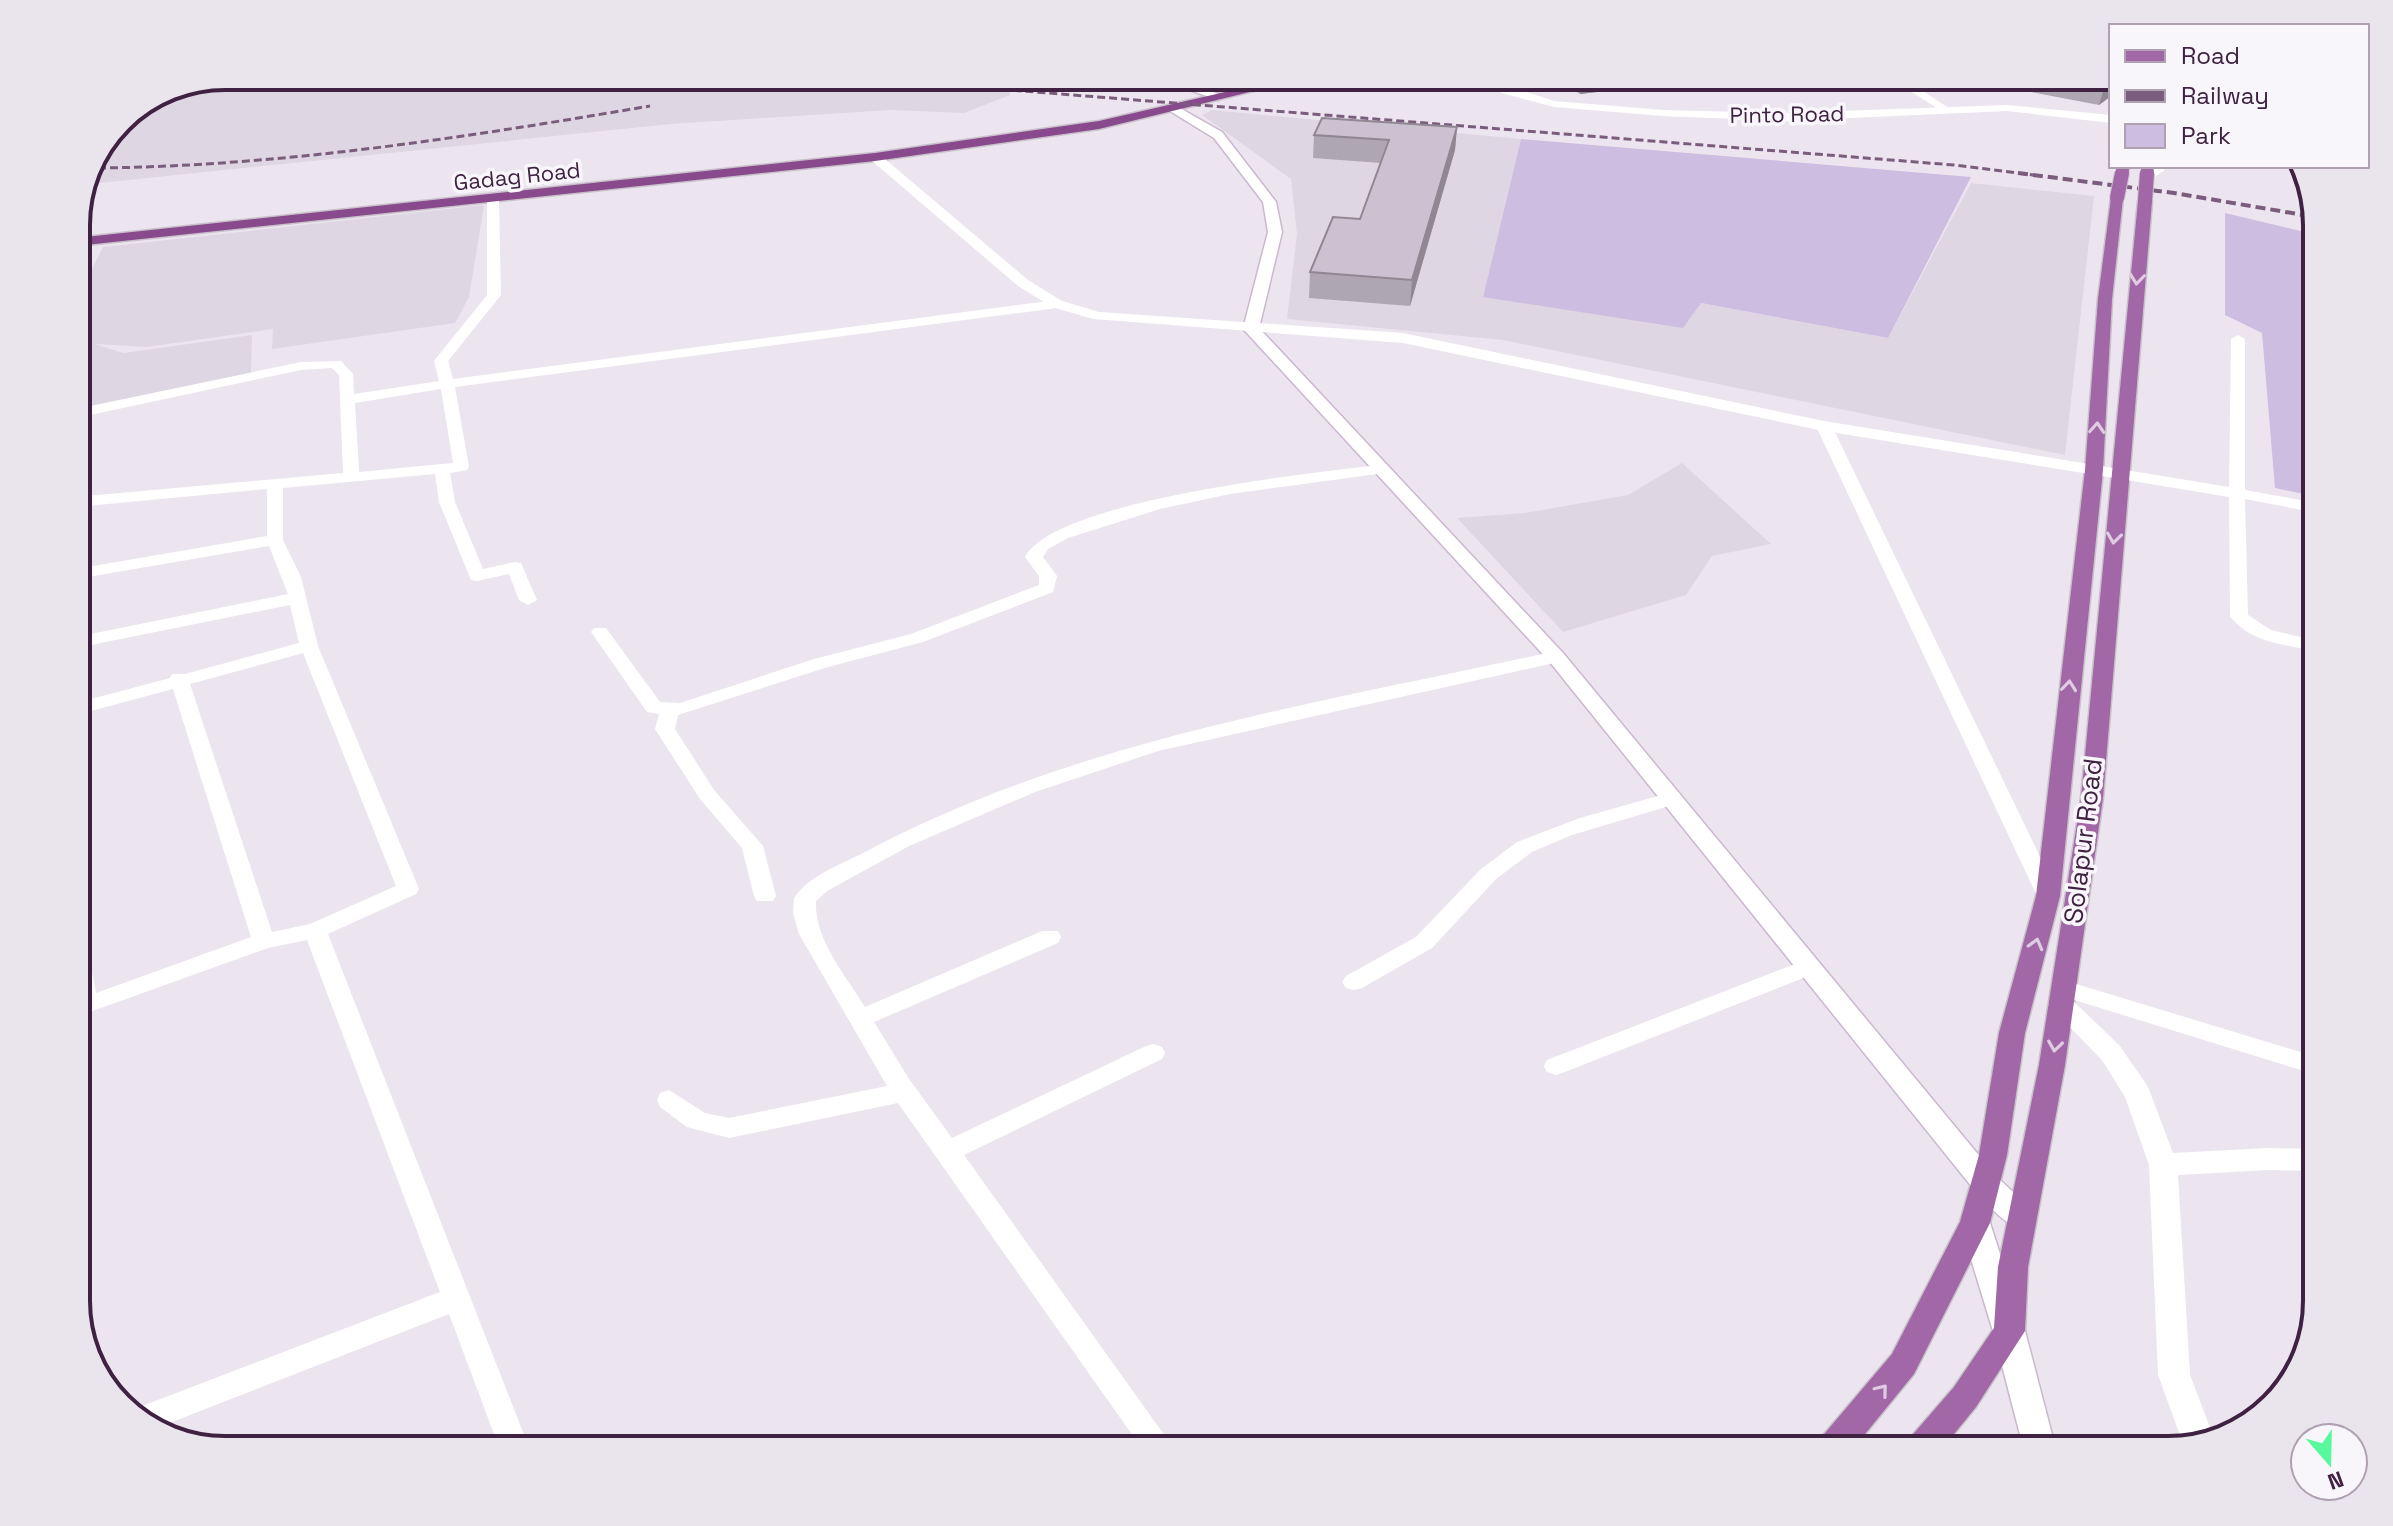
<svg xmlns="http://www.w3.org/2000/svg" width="2393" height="1526" viewBox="0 0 2393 1526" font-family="'Space Grotesk',sans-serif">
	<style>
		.built { fill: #dfd6e3 }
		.green { fill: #cdbde1 }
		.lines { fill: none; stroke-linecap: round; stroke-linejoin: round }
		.secondary-casing { stroke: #cbb7cf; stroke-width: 3 }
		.primary-casing { stroke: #c9c1ca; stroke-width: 3 }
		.trunk-casing { stroke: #c9c1ca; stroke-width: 3 }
		.minor { fill: #fff; fill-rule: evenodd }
		.tertiary { fill: #fff; fill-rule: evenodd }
		.secondary { fill: #fff; fill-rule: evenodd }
		.primary { fill: #a167a7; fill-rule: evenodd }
		.trunk { fill: #884a8c; fill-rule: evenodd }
		.rail-far1 { stroke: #7a5d7d; stroke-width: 3; stroke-dasharray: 8 4; stroke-linecap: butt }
		.rail { stroke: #7a5d7d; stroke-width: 4; stroke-dasharray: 10 5; stroke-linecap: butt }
		.primary-bridge-far1-casing { stroke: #c9c1ca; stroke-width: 13; stroke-linecap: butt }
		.primary-bridge-casing { stroke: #c9c1ca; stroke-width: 16; stroke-linecap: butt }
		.primary-bridge-far1 { stroke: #a167a7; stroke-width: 11 }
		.primary-bridge { stroke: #a167a7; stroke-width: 14 }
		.wall { fill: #afa6b3 }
		.shaded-wall { fill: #8f8792 }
		.building { fill: #ccc1d0; stroke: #8f8792; stroke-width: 2 }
		.oneway { stroke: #dfcbe2 }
		.labels { text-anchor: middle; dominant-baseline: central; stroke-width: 7; stroke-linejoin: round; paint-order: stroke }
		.far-street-label { font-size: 22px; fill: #3f2242; stroke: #f9f6fb }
		.street-label { font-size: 26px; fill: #3f2242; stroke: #f9f6fb }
		.rim { fill: none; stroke: #3f2242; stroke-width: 4 }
	</style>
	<rect width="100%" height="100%" fill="#ece5ef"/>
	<path class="built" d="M225 76H1007L1010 95 964 113 890 110 671 124 90 184 120 119 168 87Z
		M1212 110 1521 139 1483 297 1701 303 1888 338 1971 183 2094 196 2065 455 1503 340 1287 319 1297 234 1291 179 1202 115Z
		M484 205 469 297 455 323 272 349 273 329 147 347 94 344 124 353 252 335 251 374 76 410V301L103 247Z
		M1682 463 1771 544 1712 556 1686 595 1563 632 1457 518 1525 513 1628 495Z"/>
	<path class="green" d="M1521 139 1971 177 1888 338 1701 303 1683 328 1483 297Z
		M2225 213 2317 235V497L2275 488 2262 333 2225 315Z"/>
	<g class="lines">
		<g class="secondary-casing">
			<path id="secondary" d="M1166 76H1179L1224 97 1218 100 1181 87Z
				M1170 107H1178L1222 132 1276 202 1282 232 1259 328 1563 653 1996 1176 2032 1210 2037 1218 2032 1226C2009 1234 1992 1207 1976 1192L1549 661 1246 332 1243 329 1268 232 1263 202 1214 138 1170 111Z
				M1975 1211 1985 1214 1990 1223 2025 1331 2056 1450H2024L1993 1331 1960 1223 1965 1214Z"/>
		</g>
		<g class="primary-casing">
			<path id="primary" d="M2117 194 2123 198 2112 299 2103 470 2060 896 2025 1033 2007 1155 1990 1223 1914 1374 1852 1450H1816L1820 1439 1892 1354 1960 1222 1979 1155 1999 1033 2036 896 2085 470 2098 299 2111 198Z
				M2145 197 2152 201 2103 798 2065 1065 2028 1267 2025 1331 1976 1407 1941 1450H1905L1909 1439 1954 1387 1994 1328 1998 1267 2039 1065 2081 798 2138 201Z"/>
		</g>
		<g class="trunk-casing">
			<path id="trunk" d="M1295 76H1315L1099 129 875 161 76 246V238L875 153 1099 121Z"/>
		</g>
		<path class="minor" d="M1887 76H1899L1952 110 1943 112Z
			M2153 166H2165L2164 171 2152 178H2144V174Z
			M493 195 499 199 501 295 448 361 453 379 1057 300 1064 304 1057 308 455 387 469 467 467 470 450 473 455 502 483 569 515 562 521 563 537 600 528 605 519 600 509 574 477 581 471 580 439 502 435 474 283 488V540L301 577 318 646 419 889 416 894 328 934 530 1450H500L449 1314 154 1429 142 1425 129 1411 440 1292 307 940 268 948 76 1017V938L84 940 87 946 96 993 251 937 173 689 76 715V703L170 678 172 674H185L299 643 290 605 76 648V637L288 594 269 546 76 579V569L267 536V489L76 507V497L343 473 339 375 332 368 301 370 76 418V409L301 362 341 361 353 374 354 394 439 381 434 361 487 295V199ZM441 389 453 463 359 472 355 403ZM303 653 396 886 310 924 272 932 190 684Z
			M2238 335 2245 339V490L2317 503V513L2245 499 2248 615 2271 630 2317 641V651C2286 645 2250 643 2230 616L2229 497 2120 479 2112 474 2120 469 2229 487 2231 339Z
			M1824 421 1832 426 2059 896 2056 901H2040L2037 896 1816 426Z
			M1379 465 1385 467V473L1230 494 1160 509 1068 538 1048 549 1043 557 1057 576 1053 592 923 642 828 667 678 715 675 729 714 790 763 846 776 896 773 901H757L754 896 742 848 700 799 655 729 659 714 647 712 591 632 594 628H606L660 702 680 703 814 659 911 634 1039 585V576L1025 557C1055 500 1312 473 1379 465Z
			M1556 651 1563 653 1565 657 1563 661 1158 751 1035 792 909 846 827 891 816 901C814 939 846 976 865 1007L1042 931H1058L1061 937 1058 943 874 1022 909 1079 952 1138 1144 1047 1153 1044 1162 1047 1165 1053 1162 1059 964 1155 1175 1450H1143L898 1103 729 1138 687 1127 660 1107 657 1100 660 1093 669 1090 705 1113 729 1118 887 1086 799 934 793 913 794 898C808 876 842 864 865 852 1078 738 1323 703 1556 651Z
			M1672 792 1679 793 1682 798 1679 803 1572 835 1532 852 1496 879 1432 948 1362 988 1354 990 1346 988 1342 982 1346 976 1416 937 1481 869 1517 842 1580 818Z
			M1808 959 1816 961 1819 967 1816 973 1565 1072 1556 1075 1547 1072 1544 1066 1547 1060Z
			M2063 980 2317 1057V1075L2055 994 2051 988 2055 982Z"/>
		<path class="tertiary" d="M1461 76H1477L1554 101 1663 110 1784 113 2007 105 2111 115V123L2007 111 1784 121 1663 116 1554 107 1505 94Z
			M871 154H879L1028 280 1062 301 1099 312 1403 333 1824 421 2120 469 2129 474 2120 479 1824 431 1403 343 1093 319 1052 307 1018 286 871 160Z
			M2061 996 2070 998 2120 1046 2148 1087 2173 1153 2269 1148 2317 1149V1171L2269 1170 2178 1175 2190 1375 2214 1438 2184 1446 2158 1375 2149 1165 2125 1097 2102 1060 2048 1005 2052 998Z"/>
		<use href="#secondary" class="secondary"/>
		<use href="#primary" class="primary"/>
		<use href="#trunk" class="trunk"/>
		<path class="rail-far1" d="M834 76 1954 165 2033 175
			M98 168C284 166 467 137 650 106"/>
		<path class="rail" d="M2018 173 2174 193 2315 217"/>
		<g class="primary-bridge-far1-casing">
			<path id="primary-bridge-far1" d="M2122 175 2124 166
				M2147 175 2148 166"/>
		</g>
		<g class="primary-bridge-casing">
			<path id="primary-bridge" d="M2117 198 2122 173
				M2145 201 2147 173"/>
		</g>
		<use href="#primary-bridge-far1" class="primary-bridge-far1"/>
		<use href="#primary-bridge" class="primary-bridge"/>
	</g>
	<path class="wall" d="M1215 76H1282L1230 88Z
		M1548 76H1634L1632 88 1580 94Z
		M2036 76H2111V96L2099 105 2031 92Z
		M1457 127 1455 150 1410 306 1309 298 1310 272 1360 219 1381 163 1313 158 1314 135Z"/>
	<path class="shaded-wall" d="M1230 76H1282L1230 88Z
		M1599 76H1634L1632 88 1580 94 1582 78Z
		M2111 76V96L2099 105 2107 79Z
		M1457 127 1455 150 1410 306 1412 280Z"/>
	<path class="building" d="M1578 76H1599L1582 78Z
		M2091 76H2111L2107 79Z
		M1322 118 1457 127 1412 280 1310 272 1333 217 1360 219 1389 140 1314 135Z"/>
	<defs><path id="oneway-chevron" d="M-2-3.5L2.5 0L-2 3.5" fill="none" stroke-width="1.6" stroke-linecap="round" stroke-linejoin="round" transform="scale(2)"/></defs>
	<g class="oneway">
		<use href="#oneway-chevron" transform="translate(2137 279) rotate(96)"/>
		<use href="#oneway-chevron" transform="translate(2097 428) rotate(-86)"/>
		<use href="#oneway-chevron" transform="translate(2114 538) rotate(98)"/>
		<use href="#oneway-chevron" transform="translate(2069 686) rotate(-84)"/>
		<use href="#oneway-chevron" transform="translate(2036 944) rotate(-75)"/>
		<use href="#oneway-chevron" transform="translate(2055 1046) rotate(98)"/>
		<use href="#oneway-chevron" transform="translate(1882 1390) rotate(-51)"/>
	</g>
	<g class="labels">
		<g class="far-street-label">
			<text transform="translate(1787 114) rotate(-1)">Pinto Road</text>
			<text transform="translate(517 176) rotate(-6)">Gadag Road</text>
		</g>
		<g class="street-label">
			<text transform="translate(2083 841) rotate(-83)">Solapur Road</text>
		</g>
	</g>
	<path d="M0 0H2393V1526H0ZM225 90H2168A135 135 0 0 1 2303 225V1301A135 135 0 0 1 2168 1436H225A135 135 0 0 1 90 1301V225A135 135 0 0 1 225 90Z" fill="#eae5ec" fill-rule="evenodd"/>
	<path class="rim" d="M225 90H2168A135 135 0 0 1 2303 225V1301A135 135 0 0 1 2168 1436H225A135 135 0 0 1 90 1301V225A135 135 0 0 1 225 90Z"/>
	<rect x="2109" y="24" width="260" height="144" fill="#f9f6fb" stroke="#afa1b1" stroke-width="2"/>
	<rect x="2125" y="50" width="40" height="12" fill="#a167a7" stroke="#afa1b1" stroke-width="2"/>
	<text x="2181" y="64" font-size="24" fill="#3f2242">Road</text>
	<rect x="2125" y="90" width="40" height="12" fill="#7a5d7d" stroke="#afa1b1" stroke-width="2"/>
	<text x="2181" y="104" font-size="24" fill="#3f2242">Railway</text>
	<rect x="2125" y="124" width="40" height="24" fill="#cdbde1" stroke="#afa1b1" stroke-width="2"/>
	<text x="2181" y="144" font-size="24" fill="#3f2242">Park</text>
	<g transform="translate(2329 1462) rotate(160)"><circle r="38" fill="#f9f6fb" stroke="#afa1b1" stroke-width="2"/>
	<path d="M0-6L14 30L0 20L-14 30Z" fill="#58f99c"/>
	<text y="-12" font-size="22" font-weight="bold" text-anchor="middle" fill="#3f2242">N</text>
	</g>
</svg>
